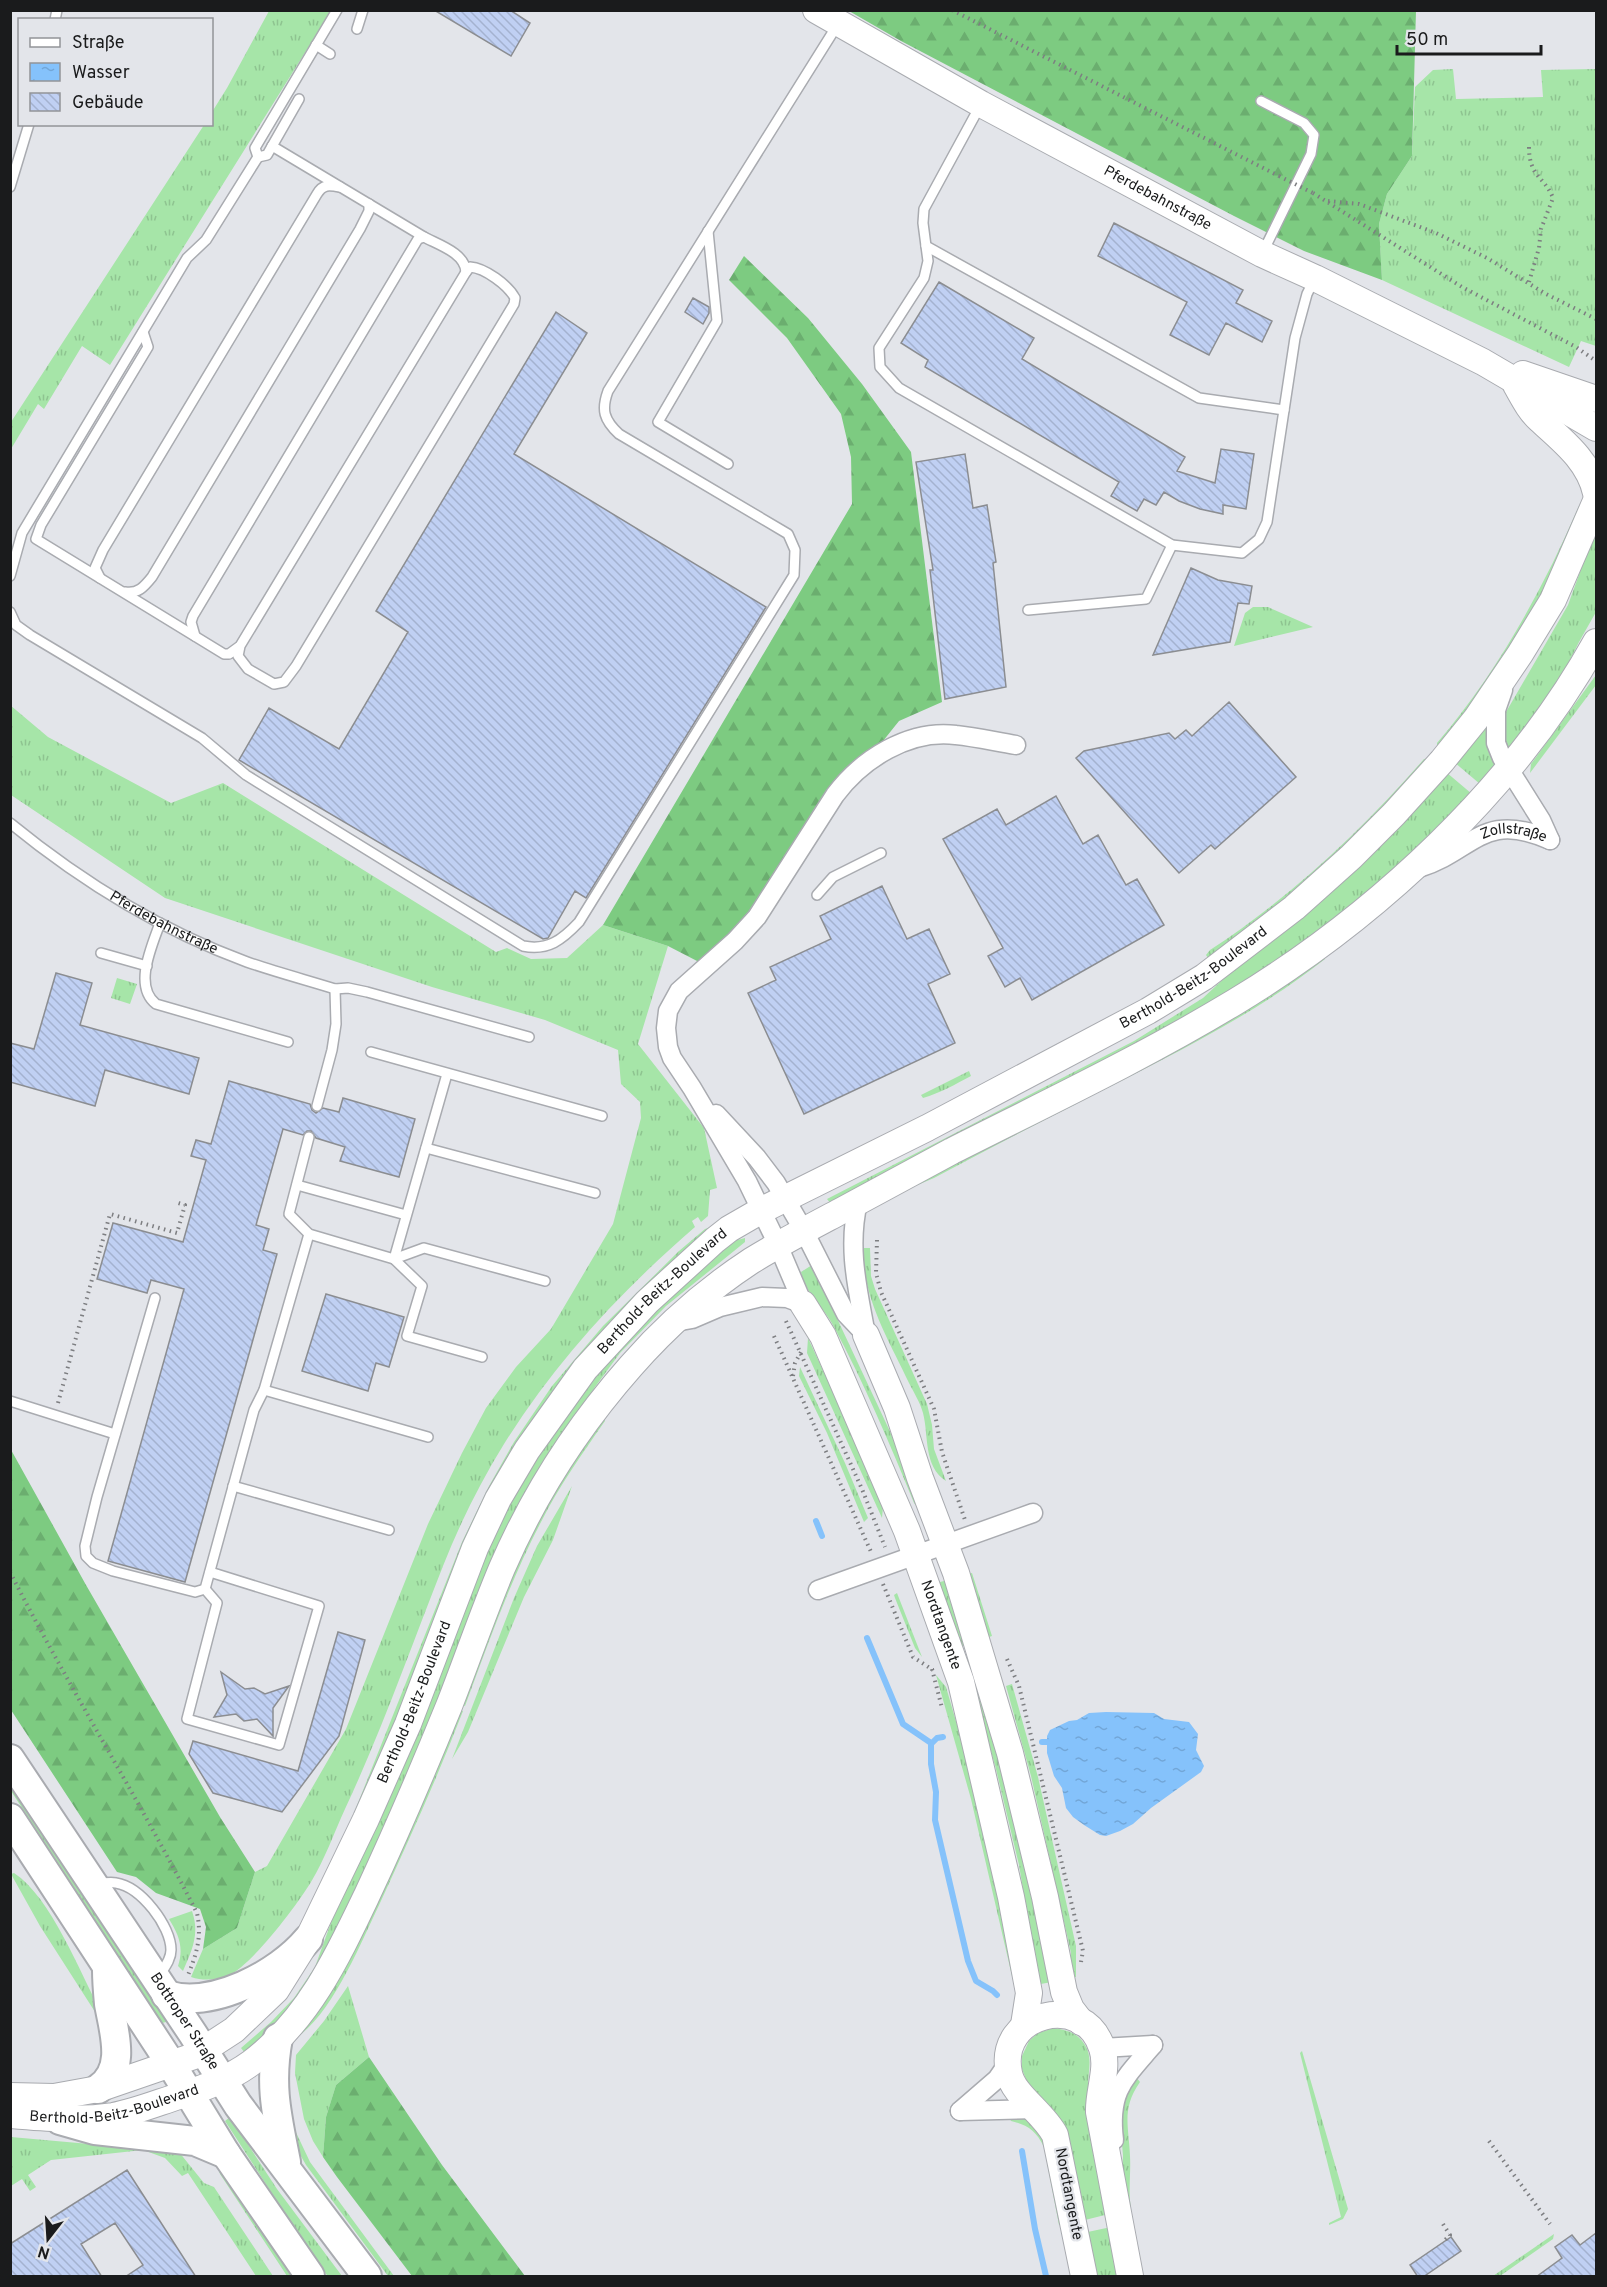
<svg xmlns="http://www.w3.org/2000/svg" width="1607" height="2287" viewBox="0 0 1607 2287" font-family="Overpass,sans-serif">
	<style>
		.grass { fill: url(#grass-tufts) }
		.forest { fill: url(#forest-firs) }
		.water { fill: url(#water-ripples) }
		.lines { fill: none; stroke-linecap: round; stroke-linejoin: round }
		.stream { stroke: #85c2fb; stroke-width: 6 }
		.building { fill: url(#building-back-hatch); stroke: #8b8d91; stroke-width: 1.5 }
		.lane-casing { stroke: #a9abb0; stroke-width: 12 }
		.street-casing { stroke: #a9abb0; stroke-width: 21 }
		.secondary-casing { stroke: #a9abb0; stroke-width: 28 }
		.primary-casing { stroke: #a9abb0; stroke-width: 32 }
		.path { stroke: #7d7e81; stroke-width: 4; stroke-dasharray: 1.5 4.5; stroke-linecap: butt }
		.lane { stroke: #fff; stroke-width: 9 }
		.street { stroke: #fff; stroke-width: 18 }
		.secondary { stroke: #fff; stroke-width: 26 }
		.primary { stroke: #fff; stroke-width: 28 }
		.path-bridge { stroke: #7d7e81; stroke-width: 4; stroke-dasharray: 1.5 4.5; stroke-linecap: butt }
		.labels { text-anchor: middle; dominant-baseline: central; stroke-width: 4.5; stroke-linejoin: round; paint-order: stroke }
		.street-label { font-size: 15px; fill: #1a1b1c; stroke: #e3e5ea }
	</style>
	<defs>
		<pattern id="grass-tufts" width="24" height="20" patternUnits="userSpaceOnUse" patternTransform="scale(1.5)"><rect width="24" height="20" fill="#a6e5a8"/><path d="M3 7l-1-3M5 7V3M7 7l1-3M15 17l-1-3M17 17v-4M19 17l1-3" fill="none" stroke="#8ec490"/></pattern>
		<pattern id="forest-firs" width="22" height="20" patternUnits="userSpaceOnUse" patternTransform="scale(1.5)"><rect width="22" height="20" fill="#7dcb81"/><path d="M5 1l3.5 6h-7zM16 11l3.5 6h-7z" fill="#6bae6f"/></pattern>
		<pattern id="water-ripples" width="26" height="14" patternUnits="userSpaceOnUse" patternTransform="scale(1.5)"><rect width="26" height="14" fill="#85c2fb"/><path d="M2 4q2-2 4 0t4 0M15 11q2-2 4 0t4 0" fill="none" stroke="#72a6d7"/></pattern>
		<pattern id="building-back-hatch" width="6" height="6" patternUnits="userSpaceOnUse" patternTransform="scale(1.5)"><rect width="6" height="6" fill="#c0d0f3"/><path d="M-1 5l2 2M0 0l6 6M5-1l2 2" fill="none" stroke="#a4b2d0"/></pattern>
	</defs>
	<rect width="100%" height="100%" fill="#e3e5ea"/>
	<path class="grass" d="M269 11H331L110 365 82 346 44 409 38 404 11 449V422L204 125 212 124V112L227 88Z
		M1453 69 1456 99 1543 97 1541 70 1596 69V346L1581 341 1569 367 1382 280 1379 224 1387 194 1412 156 1415 87 1433 70Z
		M1583 503 1545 591 1475 702 1437 747V743C1497 673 1542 591 1579 506Z
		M1596 528V612L1579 642 1556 688 1510 747 1506 748 1503 725 1506 712 1568 605Z
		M1253 607H1268L1313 627 1234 646 1245 613Z
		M1596 675V685L1530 773 1531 764Z
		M10 705 48 737 171 803 223 783 496 952 507 948 531 959 567 958 603 925 668 946 638 1044 704 1128 717 1188 710 1190 708 1216 701 1222 698 1217 692 1221 695 1227C622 1290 555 1362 504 1444 480 1483 460 1523 443 1566 411 1647 382 1730 345 1809 334 1833 325 1859 311 1882 297 1905 252 1965 228 1976 216 1980 203 1981 191 1977L203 1949 237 1928 255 1872 267 1866 346 1729 428 1524 462 1453 486 1408 516 1367 551 1329 613 1224 641 1118 640 1102 621 1084 618 1050 545 1020 432 987 165 898 11 795Z
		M1485 723 1487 725 1489 745 1496 766 1480 784 1454 762Z
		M1431 758 1332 862 1233 942 1208 958 1206 955 1210 950C1291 897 1361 831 1424 759Z
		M1446 772 1472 794 1412 854 1327 926 1203 1009 831 1204 827 1199 1134 1041 1203 998Z
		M1322 955 1325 959C1249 1019 1161 1060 1076 1104 1028 1128 981 1153 934 1178L908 1189Z
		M117 978 137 984 130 1004 111 998Z
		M969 1071 971 1076C956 1084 940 1093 923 1098L921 1095Z
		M711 1227 563 1379 350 1823 462 1542 489 1486 514 1442 552 1386 603 1326 679 1251 705 1229Z
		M745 1238V1242L734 1251 666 1306 620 1353 595 1387 544 1467 423 1745 324 1962 282 2021 245 2053 241 2048 271 2022 294 1998 315 1967 342 1892 507 1504 565 1411 633 1330 730 1242Z
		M864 1248H870L871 1276 875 1289 927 1404 932 1425 934 1449 946 1481C923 1466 929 1436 923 1413 920 1402 914 1393 909 1383 889 1340 861 1296 864 1248Z
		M812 1265 894 1440 919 1509 914 1503C890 1444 864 1383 834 1327 824 1307 806 1295 801 1272Z
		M808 1338 860 1450 883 1507 882 1518 807 1353Z
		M800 1367 845 1463 868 1518 864 1522 827 1433 799 1376Z
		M604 1417 605 1421C582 1454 559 1486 541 1522 510 1581 488 1644 465 1706L460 1704 502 1594 549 1497Z
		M572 1486 553 1540 524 1597 468 1732 452 1759 514 1598 537 1546Z
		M972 1573 992 1636 986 1638 967 1574Z
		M948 1580 967 1645 960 1647 936 1583Z
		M897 1593 922 1657 915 1648 895 1598 894 1595Z
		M971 1657 1005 1779 1052 1982 1035 1985 1024 1914V1895L1019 1865 995 1765 964 1659Z
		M936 1675 946 1687 976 1790 1011 1944 1015 1989 971 1799Z
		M1012 1684 1038 1777 1076 1946V1977L1070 1978 1071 1953 1067 1935 1031 1776 1006 1686Z
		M458 1709 463 1711C438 1776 409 1840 380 1903 360 1944 332 2016 293 2040Z
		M10 1779 170 2021 162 2023 11 1791Z
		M14 1873C51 1897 80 1973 101 2012L97 2015 40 1926 11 1874Z
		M192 1911C200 1934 192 1950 183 1971L178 1966C184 1948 179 1935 169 1919Z
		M348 1986 369 2057 336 2085 326 2117 323 2157 313 2141 304 2119 295 2073 296 2055 324 2021Z
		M1054 2028C1067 2030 1078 2033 1085 2045 1093 2058 1088 2072 1088 2086 1088 2129 1101 2173 1109 2214L1081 2221 1052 2111 1027 2082 1022 2069V2056L1029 2041 1038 2033Z
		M1302 2051 1348 2209 1343 2219 1329 2225V2223L1341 2217 1300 2053Z
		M1136 2077 1140 2082C1121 2109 1129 2127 1130 2156 1131 2175 1128 2190 1131 2209L1125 2211 1121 2185 1123 2156 1120 2119 1124 2097Z
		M1008 2114 1025 2117 1043 2131 1066 2224 1059 2225 1044 2147C1036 2131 1028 2125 1011 2121Z
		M230 2117 277 2189 342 2276H328L321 2269 225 2121Z
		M293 2126 310 2162 394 2276H388L306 2165 294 2144Z
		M11 2137 179 2152 204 2183 214 2187 273 2276H256L188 2173 182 2176 165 2158 143 2150 51 2160 28 2175 36 2187 30 2191 22 2179 11 2186Z
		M220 2167 291 2276H287L220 2174 218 2168Z
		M1111 2227 1123 2276H1093L1083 2233Z
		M1554 2234 1553 2239 1500 2276H1493Z"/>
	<path class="forest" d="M849 11H1416L1412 156 1387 194 1379 224 1382 280 1304 251 1234 216 901 41Z
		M744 256 808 318 862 384 911 452 942 702 899 721 767 886 739 927 699 962 668 946 603 925 852 504 851 457 841 414 787 338 729 280Z
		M10 1448 86 1585 220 1817 255 1872 237 1928 203 1949 206 1927 200 1909 156 1893 136 1877 117 1872 11 1710Z
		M369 2057 442 2165 525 2276H412L337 2177 323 2157 326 2117 336 2085Z"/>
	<path class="water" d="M1106 1712 1154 1713 1164 1719 1189 1722 1198 1734 1196 1750 1204 1766 1201 1772 1151 1808 1133 1824 1120 1831 1106 1836 1100 1835 1084 1825 1073 1817 1066 1808 1062 1788 1054 1776 1047 1753V1736L1050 1730 1069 1721 1077 1720 1089 1713Z"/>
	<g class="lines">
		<path class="stream" d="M816 1521 822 1536
			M867 1638 903 1724 931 1743V1764L936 1792 935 1820 968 1961 976 1981 993 1991 997 1995
			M1042 1742H1047
			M931 1744 937 1738 943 1737
			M1022 2151 1035 2229 1046 2276"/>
	</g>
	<path class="building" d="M434 10H510L530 23 511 56Z
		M1114 223 1243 290 1236 303 1272 321 1262 342 1226 323 1209 355 1170 335 1187 302 1098 256Z
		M939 282 1034 338 1022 359 1185 457 1177 471 1215 483 1221 449 1254 454 1246 509 1223 505V514L1200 509 1179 501 1164 492 1156 505 1144 499 1137 511 1111 496 1119 482 925 367 928 360 901 343Z
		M693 298 709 307V313L703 324 685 312Z
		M556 312 587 333 514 454 766 607 586 898 575 891 548 938 543 939 239 760 269 708 339 749 408 632 376 611Z
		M965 454 973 508 987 505 996 562 993 563 1006 687 945 699 930 570H933L916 462Z
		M1191 568 1218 580 1252 586 1249 604 1238 603 1230 642 1153 655Z
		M1229 702 1296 777 1215 849 1211 845 1179 873 1076 758 1084 751 1169 733 1175 739 1186 730 1192 736Z
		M1056 796 1083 844 1098 835 1126 885 1137 879 1164 925 1032 1000 1020 978 1005 987 988 956 1003 948 943 839 997 809 1006 825Z
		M882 886 907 939 929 929 950 974 928 984 955 1043 804 1114 748 993 776 980 770 967 831 939 820 916Z
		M56 973 92 983 80 1025 199 1058 189 1094 105 1070 95 1106 10 1082V1043L34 1049Z
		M229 1081 310 1104 312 1110 316 1113 323 1108 339 1112 343 1098 415 1119 399 1177 340 1161 345 1147 316 1138 311 1131H307L303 1135 283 1129 256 1225 269 1229 263 1250 277 1254 185 1582 108 1561 184 1289 151 1280 147 1293 97 1279 113 1223 183 1242 206 1160 191 1156 196 1140 211 1144Z
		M326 1294 404 1317 389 1367 376 1363 368 1391 302 1371Z
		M338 1632 365 1640 339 1736 282 1812 213 1793 189 1754 193 1741 298 1771Z
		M221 1672 245 1689 254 1688 265 1694 289 1686 273 1708V1736L257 1719 244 1721 236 1714 214 1717 227 1695Z
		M127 2170 196 2277H125L143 2265 115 2223 81 2244 102 2277H10V2244Z
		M1596 2233V2277H1536L1562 2258 1555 2247 1572 2235 1580 2245Z
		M1451 2237 1461 2251 1423 2277H1418L1410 2265Z"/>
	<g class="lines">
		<g class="lane-casing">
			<g id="lane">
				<path d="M55 20 57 10"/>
				<path d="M357 29 363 10"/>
				<path d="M316 45 330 54"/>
				<path d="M1261 101 1304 123 1314 135 1311 154 1263 252"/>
				<path d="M980 106 924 209 923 223 926 246 1199 398 1284 410"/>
				<path d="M272 146 424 237"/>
				<path d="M258 157 267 155 299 99"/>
				<path d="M10 187 29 124"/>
				<path d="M708 231 717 321 658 422 728 464"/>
				<path d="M926 246 928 261 924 278 879 348 880 367 899 388 1172 545 1242 553 1259 539 1267 522 1295 338 1307 294 1314 280"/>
				<path d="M143 332 148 347 41 525 36 539 224 654H229L240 646 466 272 470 267C485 268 508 285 515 298L514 304 296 666 284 682 274 684 248 669 238 656 240 646"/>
				<path d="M10 576 22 533 187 258 206 240 258 157 255 148 337 10"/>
				<path d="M100 578 95 568 103 550 317 194C323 184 329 185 340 187"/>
				<path d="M125 592C138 594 144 587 152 577L360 229 369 211V204"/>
				<path d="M1028 610 1146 599 1172 545"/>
				<path d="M10 612 16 625 30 635 202 738 246 775 523 946C548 951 562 940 579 922L794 575 795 550 788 534 619 434C604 420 601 410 608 391L838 24"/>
				<path d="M195 636 191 622 193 616 418 239 424 237C439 245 465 253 466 272"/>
				<path id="s1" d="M10 823C81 881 160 930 247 962 276 972 306 980 335 989L348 988 367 992 529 1037"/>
				<path d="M817 895 833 877 881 853"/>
				<path d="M160 923C152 946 133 986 156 1004L288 1042"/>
				<path d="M101 953 147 966"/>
				<path d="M371 1052 602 1116"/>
				<path d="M317 1106 332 1050 336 1024 335 989"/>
				<path d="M309 1137 289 1214 309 1234 394 1259 447 1074"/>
				<path d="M426 1148 595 1193"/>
				<path d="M297 1185 406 1215"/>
				<path d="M155 1298 97 1497 85 1546 86 1556 93 1563 113 1571 195 1592 205 1589 254 1410 264 1390 309 1234"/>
				<path d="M482 1357 407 1336 422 1286 394 1259 424 1248 545 1281"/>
				<path d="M264 1390 428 1437"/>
				<path d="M10 1401 115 1434"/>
				<path d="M233 1486 389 1530"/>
				<path d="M205 1589 217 1603 187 1719 279 1745 319 1606 210 1572"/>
				<path d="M97 1884C103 1883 111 1882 116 1883 141 1887 171 1926 171 1950 171 1960 164 1968 159 1976"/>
			</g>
		</g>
		<g class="street-casing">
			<g id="street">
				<path d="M1503 690 1496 710V743L1502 758 1541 820 1550 840"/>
				<path id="s2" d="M1419 868C1474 851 1482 810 1550 840"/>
				<path d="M716 1114 757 1158 776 1183 804 1231 846 1314 866 1335"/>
				<path d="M858 1202C847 1249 858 1290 866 1335"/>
				<path d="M803 1304 778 1245 747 1181 692 1088 672 1058 668 1047 666 1028 668 1011 679 991 735 941 757 917 835 795C862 759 909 729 956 735 976 737 997 742 1016 745"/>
				<path d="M675 1322 692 1319 720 1307 762 1297 787 1298 803 1304"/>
				<path d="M818 1590 1033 1513"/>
				<path d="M1102 2048 1153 2045"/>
				<path d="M960 2111 1036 2109"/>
				<path d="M960 2111 997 2079 1008 2063"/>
				<path d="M1114 2140C1108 2091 1124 2079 1153 2045"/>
			</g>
		</g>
		<g class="secondary-casing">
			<g id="secondary">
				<path id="s3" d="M816 10 981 104 1262 254 1315 278 1483 362 1596 428"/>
				<path d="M1523 374 1596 399"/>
				<path d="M1516 385C1523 397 1529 410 1540 420 1563 441 1589 461 1596 493"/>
				<path id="s4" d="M803 1304 823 1336 907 1531 961 1682 1011 1897 1029 1993 1024 2025"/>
				<path d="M866 1335 897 1408 920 1478 956 1573 1010 1753 1045 1897 1064 1992 1071 2009 1081 2022"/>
				<path id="s5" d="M10 2096 54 2097 98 2089 194 2056 234 2030 276 1990 308 1939 366 1819 408 1724 475 1548 498 1499 527 1450 585 1369 647 1302 715 1240 729 1229 762 1210 927 1128 1148 1011 1204 977 1294 908 1351 857 1394 814 1442 761 1476 719 1520 654 1553 600 1596 501"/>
				<path id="s6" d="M10 2115C45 2118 79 2121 113 2116 135 2112 157 2103 179 2096 204 2088 229 2079 251 2063 308 2020 337 1958 367 1895 396 1833 423 1770 449 1706 467 1660 483 1613 502 1568 534 1494 578 1426 631 1366 666 1326 707 1290 751 1261 780 1243 811 1227 841 1211 878 1191 915 1171 952 1151 1047 1103 1144 1057 1235 1002 1377 916 1515 788 1596 642"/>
				<path d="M1084 2276 1055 2135C1043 2112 1013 2095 1009 2073 996 2013 1084 1991 1102 2048 1109 2068 1098 2092 1099 2112L1130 2276"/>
			</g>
		</g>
		<g class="primary-casing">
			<g id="primary">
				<path id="s7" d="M10 1759 193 2034 238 2105 367 2276"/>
				<path d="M10 1818 171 2064 226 2154 310 2276"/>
				<path d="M166 1995C212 2009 278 1975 308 1939"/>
				<path d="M278 2038C269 2086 277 2116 286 2162"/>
				<path d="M98 2089C127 2070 114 2032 109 2004 108 1993 107 1981 107 1970"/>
				<path d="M60 2120 95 2130 195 2141 226 2154"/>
			</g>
		</g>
		<path class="path" d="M952 10 1279 176
			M1313 193 1462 287 1576 347 1596 361
			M1328 201 1359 204 1436 233 1487 258 1546 294 1596 319
			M1529 282 1539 248 1541 229 1553 198C1545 177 1529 177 1529 147
			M877 1240 876 1273 881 1292 934 1409 942 1452 965 1520
			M786 1321 862 1489 885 1547
			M774 1336 872 1554
			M793 1376 795 1363 801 1352
			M58 1403 110 1214 177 1233 185 1205 175 1202
			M10 1572C69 1688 138 1797 197 1913 202 1936 197 1953 188 1975
			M883 1584 913 1657 933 1670
			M1007 1659 1019 1686 1083 1951 1081 1962
			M932 1669 942 1708
			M1489 2141 1550 2224
			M1443 2224 1450 2235 1443 2242"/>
		<use href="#lane" class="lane"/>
		<use href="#street" class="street"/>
		<use href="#secondary" class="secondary"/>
		<use href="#primary" class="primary"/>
		<path class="path-bridge" d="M1279 176 1313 193"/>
	</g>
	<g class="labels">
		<g class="street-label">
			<text stroke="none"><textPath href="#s3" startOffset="390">Pferdebahnstraße</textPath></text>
			<text stroke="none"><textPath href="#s2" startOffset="104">Zollstraße</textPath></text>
			<text stroke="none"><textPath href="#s1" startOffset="184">Pferdebahnstraße</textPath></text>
			<text stroke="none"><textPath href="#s5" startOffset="1722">Berthold-Beitz-Boulevard</textPath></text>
			<text stroke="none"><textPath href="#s5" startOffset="1102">Berthold-Beitz-Boulevard</textPath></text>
			<text stroke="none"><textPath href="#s4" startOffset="350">Nordtangente</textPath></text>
			<text stroke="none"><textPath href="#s5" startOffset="616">Berthold-Beitz-Boulevard</textPath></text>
			<text stroke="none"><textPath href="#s7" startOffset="315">Bottroper Straße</textPath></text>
			<text stroke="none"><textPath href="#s6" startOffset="106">Berthold-Beitz-Boulevard</textPath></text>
			<text transform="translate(1068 2194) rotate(79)">Nordtangente</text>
		</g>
	</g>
	<rect width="1607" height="2287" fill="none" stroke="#1a1b1c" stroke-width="24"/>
	<rect x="18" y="18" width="195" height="108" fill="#e3e5ea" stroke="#939498" stroke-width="1.5"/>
	<rect x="30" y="38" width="30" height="9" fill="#ffffff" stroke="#939498" stroke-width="1.5"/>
	<text x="72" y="48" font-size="18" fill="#1a1b1c">Straße</text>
	<rect x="30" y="63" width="30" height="18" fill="url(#water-ripples)" stroke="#939498" stroke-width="1.5"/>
	<text x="72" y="78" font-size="18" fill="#1a1b1c">Wasser</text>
	<rect x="30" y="93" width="30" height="18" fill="url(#building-back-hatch)" stroke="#939498" stroke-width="1.5"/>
	<text x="72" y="108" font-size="18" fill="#1a1b1c">Gebäude</text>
	<g transform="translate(48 2239) rotate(197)" stroke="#e3e5ea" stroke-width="4.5" paint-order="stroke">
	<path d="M0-4.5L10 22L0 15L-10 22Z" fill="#1a1b1c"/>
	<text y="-9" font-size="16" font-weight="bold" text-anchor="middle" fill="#1a1b1c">N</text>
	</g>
	<path d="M1397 45v9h144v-9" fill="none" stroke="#1a1b1c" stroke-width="3"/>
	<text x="1406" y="45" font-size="18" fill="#1a1b1c" stroke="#e3e5ea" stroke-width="4.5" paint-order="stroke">50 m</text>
</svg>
